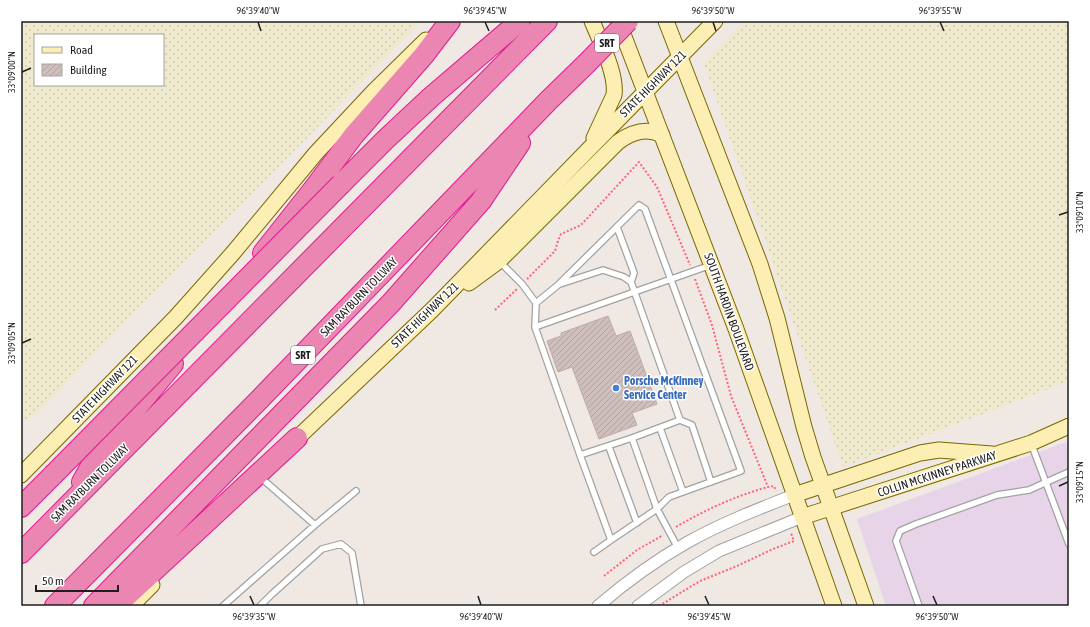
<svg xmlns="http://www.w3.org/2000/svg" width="1090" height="627" viewBox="0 0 1090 627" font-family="'Asap Condensed',sans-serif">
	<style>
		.industrial { fill: #e7d4e9 }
		.farmland { fill: url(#farmland-dots); fill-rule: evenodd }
		.building { fill: url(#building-hatch); stroke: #c2aaa4 }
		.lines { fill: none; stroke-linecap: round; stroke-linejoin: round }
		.lane-casing { stroke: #a2a2a2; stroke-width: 8 }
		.street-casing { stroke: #a2a2a2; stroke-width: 13 }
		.secondary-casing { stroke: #796800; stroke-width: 17 }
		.highway-casing { stroke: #e31a92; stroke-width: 22 }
		.path { stroke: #ff647c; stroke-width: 2; stroke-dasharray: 2 2; stroke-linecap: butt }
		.lane { stroke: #fff; stroke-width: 5.5 }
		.street { stroke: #fff; stroke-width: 11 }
		.secondary { stroke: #fdeeb3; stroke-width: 15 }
		.highway { stroke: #eb86b2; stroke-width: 20 }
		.highway-bridge-casing { stroke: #e31a92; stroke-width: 22; stroke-linecap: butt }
		.highway-bridge { stroke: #eb86b2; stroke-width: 20 }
		.ticks { fill: none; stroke: #1e1e1e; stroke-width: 1.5 }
		.shop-dot { fill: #3f7fe0; stroke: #fff; stroke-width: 1.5 }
		.labels { text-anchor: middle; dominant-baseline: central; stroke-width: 3; stroke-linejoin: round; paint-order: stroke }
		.shield { fill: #fff; stroke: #626262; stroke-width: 1 }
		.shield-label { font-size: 11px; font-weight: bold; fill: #1e1e1e }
		.street-label { font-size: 12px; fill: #1e1e1e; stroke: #fff }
		.shop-label { font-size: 12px; font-weight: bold; fill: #366cbe; stroke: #fff; text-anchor: start }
		.neatline { fill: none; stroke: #1e1e1e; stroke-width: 1.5 }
		.ticks-label { font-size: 10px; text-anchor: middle; fill: #1e1e1e }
	</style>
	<defs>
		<pattern id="farmland-dots" width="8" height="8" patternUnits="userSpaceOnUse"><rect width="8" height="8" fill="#efe9cd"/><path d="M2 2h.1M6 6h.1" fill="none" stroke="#ccc7b0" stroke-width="1.8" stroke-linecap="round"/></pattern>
		<pattern id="building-hatch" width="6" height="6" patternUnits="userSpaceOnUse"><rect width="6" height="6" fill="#cfbfbc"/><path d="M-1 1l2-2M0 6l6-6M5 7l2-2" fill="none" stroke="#b1a4a1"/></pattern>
	</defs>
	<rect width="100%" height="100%" fill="#efe8e3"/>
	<path class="industrial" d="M1069 441V606H886L857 519Z"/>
	<path class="farmland" d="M21 21H421L33 417 21 421ZM35 35H163V85H35Z
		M744 21H1069V381L843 467 704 63Z"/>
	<path class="building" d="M608 316 616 336 630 331 657 404 632 413 637 425 599 439 572 367 558 372 547 341 561 336V333Z"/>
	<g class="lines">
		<g class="lane-casing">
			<path id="lane" d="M617 227 634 273 631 282 680 420 632 438 657 509 678 548
				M500 262 522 284 536 303 535 327 711 265
				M560 284 603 270 624 277 631 282
				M536 303 558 285 639 205 645 209 741 471 669 497 657 509 611 540 580 455 632 438
				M535 327 580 455
				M680 420 692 425 711 482
				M660 428 683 492
				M1031 443 1069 544
				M609 447 637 523
				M259 476 315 525 356 491
				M594 552 611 540
				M223 606 315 525
				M260 606 271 595 322 549 341 544 352 553 361 606
				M919 606 896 541 900 531 916 524 997 495 1029 490 1069 472"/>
		</g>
		<g class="street-casing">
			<path id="street" d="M598 606C626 582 656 560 688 542 722 523 758 509 794 495
				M638 606 684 572 719 551 802 517"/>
		</g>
		<g class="secondary-casing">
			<path id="secondary" d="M592 21C600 41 617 74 614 95L594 138
				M618 21 736 329 834 606
				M666 21 760 264 777 318 804 427 813 457 866 606
				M469 283 499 261 618 142C632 132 646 127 662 135
				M290 445 432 310 590 148 715 21
				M21 475 176 317 233 253 316 153 374 91 426 40
				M794 495 920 453 939 450 992 454
				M802 517 1031 443 1069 426
				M131 606 152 585"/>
		</g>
		<g class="highway-casing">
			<path id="highway" d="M341 184 385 140 431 97 520 21
				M263 253 312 191 354 135 424 55 450 21
				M82 482 97 455 173 364
				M21 507 53 475
				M21 553 547 21
				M55 606 259 400 548 101 586 64
				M94 606 391 303 481 201 520 143
				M116 606 297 438"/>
		</g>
		<path class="path" d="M527 279 555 251 558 241 561 234 581 225 639 162 657 187 690 265
			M695 279 712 325 731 396 768 487 774 486 776 491
			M495 310 517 289
			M676 527C705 510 735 496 768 487
			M604 576 637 550 663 535
			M659 606 700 581 737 566 773 549 794 541 791 533"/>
		<use href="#lane" class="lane"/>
		<use href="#street" class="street"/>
		<use href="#secondary" class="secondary"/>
		<use href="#highway" class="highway"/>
		<g class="highway-bridge-casing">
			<path id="highway-bridge" d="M586 64 628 21
				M53 475 341 184"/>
		</g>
		<use href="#highway-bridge" class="highway-bridge"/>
	</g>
	<path class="ticks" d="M258 22 261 31M485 22 489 31M713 22 716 31M940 22 944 31M22 72 31 68M1059 215 1068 212M22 343 31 339M1059 486 1068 482M250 596 254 605M478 596 481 605M705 596 709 605M933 596 937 605"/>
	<circle class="shop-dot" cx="616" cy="388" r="4"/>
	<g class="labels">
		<g class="shield">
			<rect x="595" y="34" width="24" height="18" rx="3"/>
			<rect x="291" y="346" width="24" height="18" rx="3"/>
		</g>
		<g class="shield-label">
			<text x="607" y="43">SRT</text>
			<text x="303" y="355">SRT</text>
		</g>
		<g class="street-label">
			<text transform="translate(653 84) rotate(-45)">STATE HIGHWAY 121</text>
			<text transform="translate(359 297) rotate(-46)">SAM RAYBURN TOLLWAY</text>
			<text transform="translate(729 312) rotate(70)">SOUTH HARDIN BOULEVARD</text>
			<text transform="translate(425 315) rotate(-44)">STATE HIGHWAY 121</text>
			<text transform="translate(105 389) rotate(-46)">STATE HIGHWAY 121</text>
			<text transform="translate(937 474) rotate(-18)">COLLIN MCKINNEY PARKWAY</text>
			<text transform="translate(90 483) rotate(-45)">SAM RAYBURN TOLLWAY</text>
		</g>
		<g class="shop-label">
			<text x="624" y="381">Porsche McKinney<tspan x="624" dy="14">Service Center</tspan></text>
		</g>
	</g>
	<rect width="1090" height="627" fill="none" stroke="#ffffff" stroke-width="44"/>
	<rect x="34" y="34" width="130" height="52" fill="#ffffff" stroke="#a5a5a5"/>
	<rect x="42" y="47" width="20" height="6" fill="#fdeeb3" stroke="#a5a5a5"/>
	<text x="70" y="54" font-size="12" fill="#1e1e1e">Road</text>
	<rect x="42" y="64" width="20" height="12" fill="url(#building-hatch)" stroke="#a5a5a5"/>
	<text x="70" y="74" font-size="12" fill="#1e1e1e">Building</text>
	<path d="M36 585v6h82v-6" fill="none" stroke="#1e1e1e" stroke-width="2"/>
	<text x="42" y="585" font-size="12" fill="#1e1e1e" stroke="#ffffff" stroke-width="3" paint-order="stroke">50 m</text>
	<rect x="22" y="22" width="1046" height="583" class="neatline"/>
	<g class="ticks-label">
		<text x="258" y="14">96°39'40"W</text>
		<text x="485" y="14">96°39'45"W</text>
		<text x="713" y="14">96°39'50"W</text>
		<text x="940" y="14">96°39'55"W</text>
		<text transform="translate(11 72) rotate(-90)" y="4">33°09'00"N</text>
		<text transform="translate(1079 212) rotate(-90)" y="4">33°09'10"N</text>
		<text transform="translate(11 343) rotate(-90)" y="4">33°09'05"N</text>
		<text transform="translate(1079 482) rotate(-90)" y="4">33°09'15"N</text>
		<text x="254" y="620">96°39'35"W</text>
		<text x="481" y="620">96°39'40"W</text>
		<text x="709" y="620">96°39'45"W</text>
		<text x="937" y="620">96°39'50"W</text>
	</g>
</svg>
